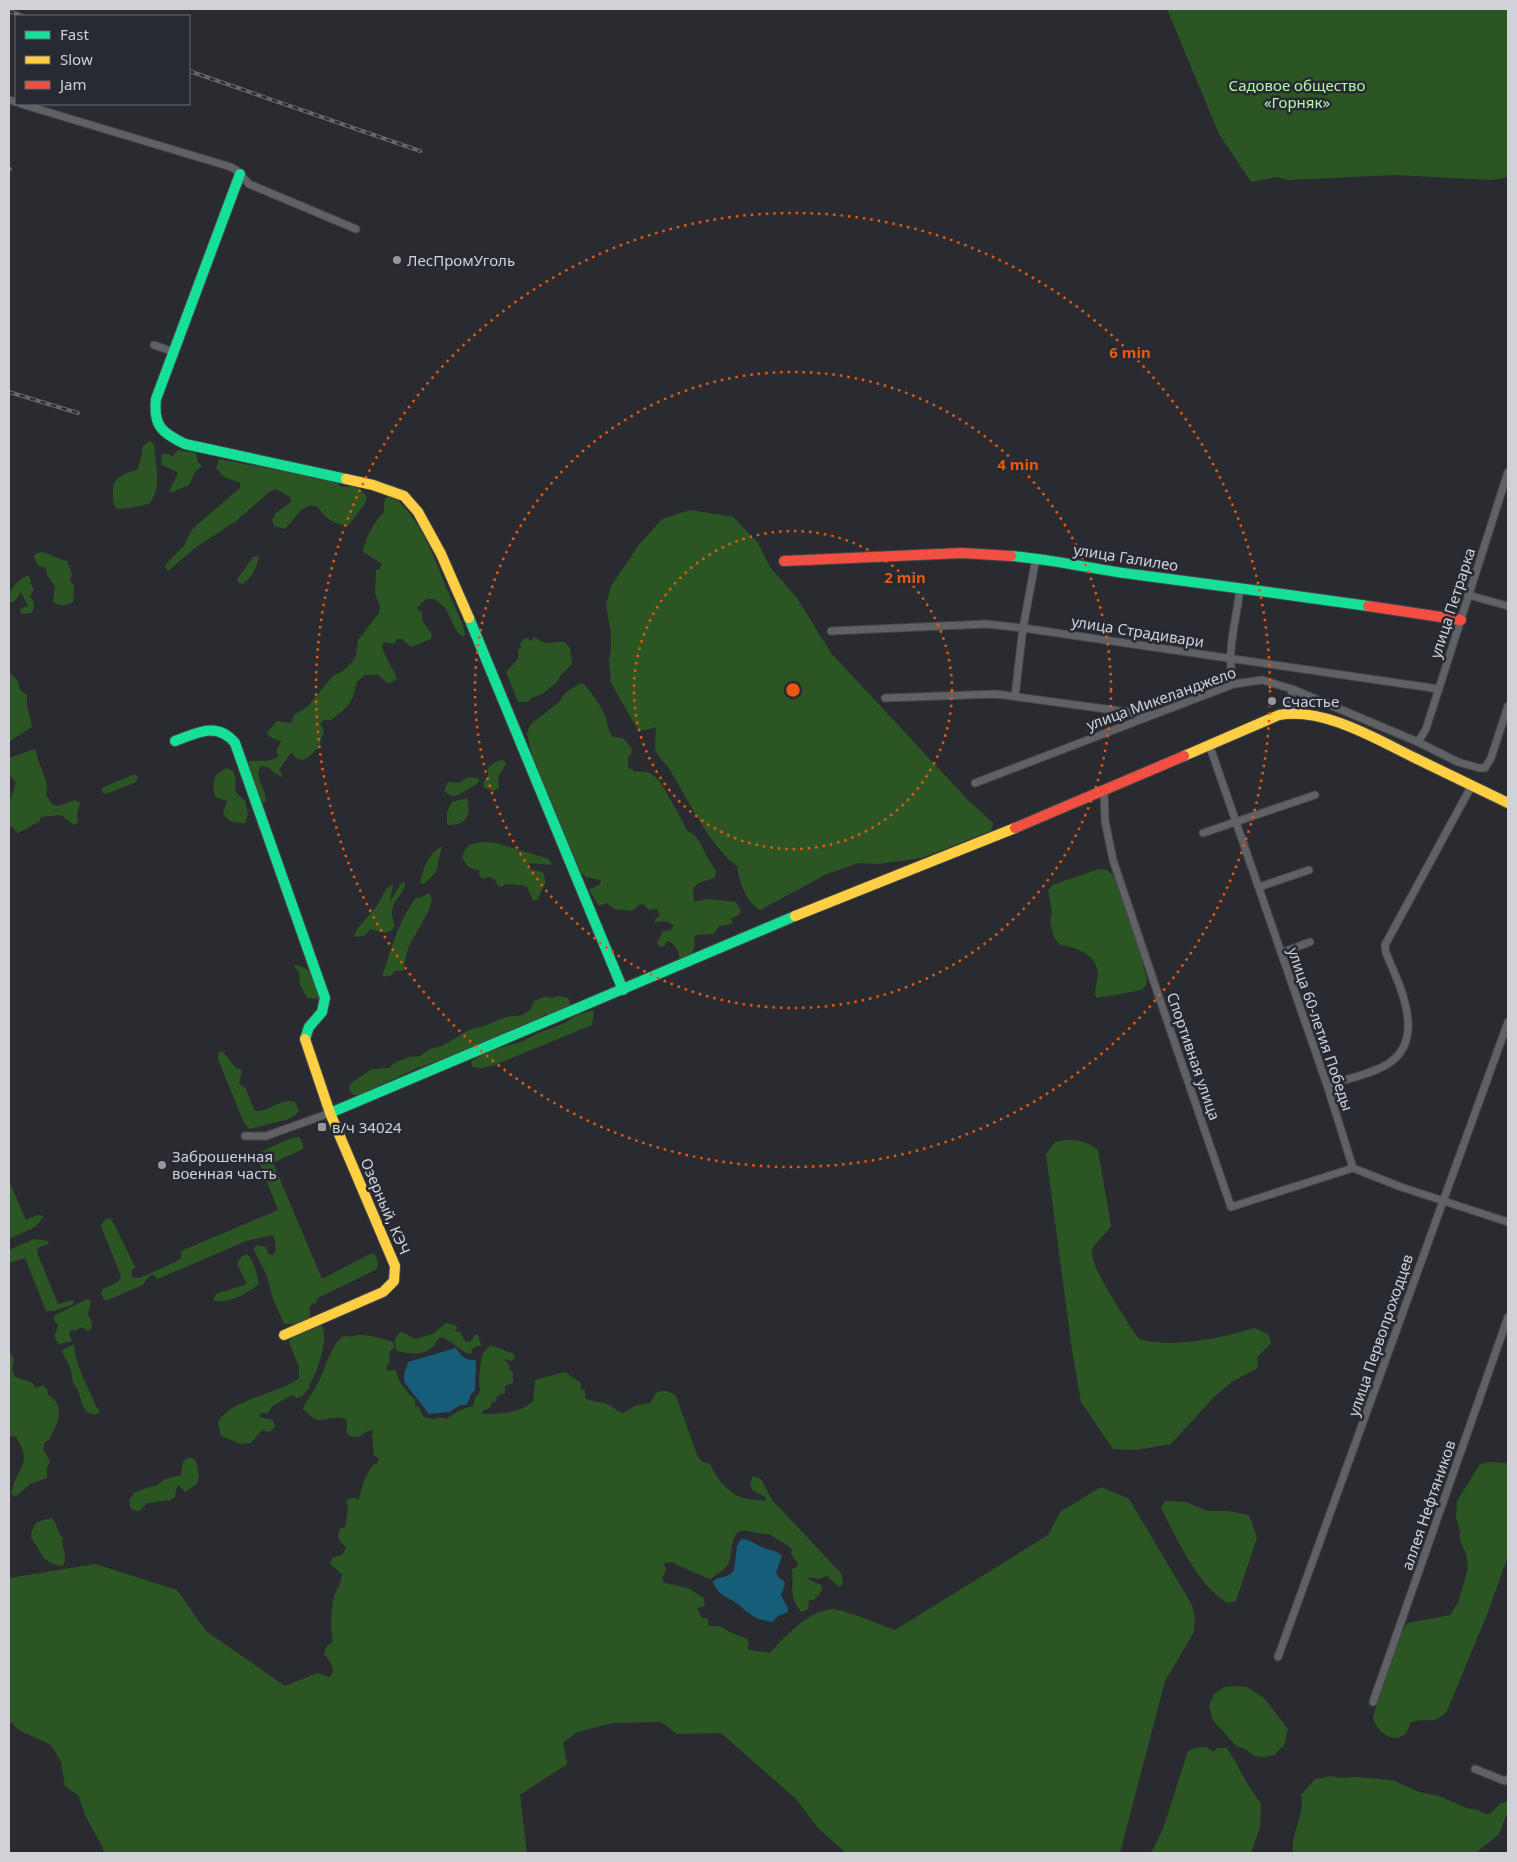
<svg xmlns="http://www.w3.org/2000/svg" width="1517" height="1862" viewBox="0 0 1517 1862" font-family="'Noto Sans',sans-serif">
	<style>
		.green { fill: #2c5524 }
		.water { fill: #155d79 }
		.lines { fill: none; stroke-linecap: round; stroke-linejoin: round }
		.street-casing { stroke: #45464a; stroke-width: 9 }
		.fast-casing { stroke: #45464a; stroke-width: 12 }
		.slow-casing { stroke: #45464a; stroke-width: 12 }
		.jam-casing { stroke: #45464a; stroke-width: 12 }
		.street { stroke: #606165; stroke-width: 7 }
		.fast { stroke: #16e098; stroke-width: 10 }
		.slow { stroke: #ffcf43; stroke-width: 10 }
		.jam { stroke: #f24e42; stroke-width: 10 }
		.rail-casing { stroke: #656669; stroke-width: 4 }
		.rail { stroke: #272933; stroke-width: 2; stroke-dasharray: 5.5; stroke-linecap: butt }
		.ring { fill: none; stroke: #e8590c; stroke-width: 2.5; stroke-dasharray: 2.5 5 }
		.poi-dot { fill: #96989d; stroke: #272933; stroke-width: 2 }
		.labels { text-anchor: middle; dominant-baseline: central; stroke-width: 5; stroke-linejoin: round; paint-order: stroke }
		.park-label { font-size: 15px; fill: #b1fba3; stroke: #272933 }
		.poi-label { font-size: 15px; fill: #d0d2d8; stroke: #272933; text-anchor: start }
		.street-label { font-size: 15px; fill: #d0d2d8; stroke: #272933 }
		.centre { fill: #e8590c; stroke: #272933; stroke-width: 2.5 }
		.ring-label { font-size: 15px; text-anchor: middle; font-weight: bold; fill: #e8590c; stroke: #272933; stroke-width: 5; stroke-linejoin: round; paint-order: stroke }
	</style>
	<rect width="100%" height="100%" fill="#2a2b30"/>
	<path class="green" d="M1167 9H1508V177L1492 180 1395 175 1288 180 1277 177 1251 182 1219 134Z
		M149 441 154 444C155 464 163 487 149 504L130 508 117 509C113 504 113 500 113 493 112 478 124 473 137 470L142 455V447Z
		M178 450 196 453 198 462 202 466 195 472 189 485 173 492H169L178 473 161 464 162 454H169L172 457Z
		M219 459 322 479 337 483 341 487 356 486 365 494 367 498 364 505 348 526C336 525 324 518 318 507L310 505 301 510 285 529 274 526 272 520 276 513 291 502 290 497 276 489 269 492 236 521 195 548 168 571 165 567 166 564 184 546 191 531 199 523 240 488V483L224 477 216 468Z
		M393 496C422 520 435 560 449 594 455 607 462 620 465 634L463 637C453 630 453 621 447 611 444 606 439 603 434 599H426L417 608 422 613C421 623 427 626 432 634L431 639 411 647 402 639H397L394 644 384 642 382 646C384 657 393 667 397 679L389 684 377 674 373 675H365C351 685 358 687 352 699 348 708 338 714 331 720H324L320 724 324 730 319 747 306 759 301 760 296 758 292 753 290 754 279 770 282 774 281 777 267 767 261 766 258 772C259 783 266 790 266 802L262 804 259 801 247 764 250 761C259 761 272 762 279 756L276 752 281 741 270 737 267 733 277 721 291 723 294 715 308 706 333 676 343 671 352 662 356 656 358 640 379 613 380 607 375 593 376 570 380 569 382 564 363 552C366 535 373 524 384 512V502L387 497Z
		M690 510 733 517 758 543 770 567 797 598 831 653 967 799 993 823 991 831 922 858 878 864 859 863 827 874 760 910C746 902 739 881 737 866 709 846 687 797 668 767L660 758 655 749 656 727 647 730H638L611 683 609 660 611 649V635L606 605 611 586 638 546 662 519Z
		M40 552C50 553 57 559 67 561L72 574 70 580 74 586 73 602C66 606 61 607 53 602L55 586 47 575 46 568C38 566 35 564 34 555Z
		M259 556C258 566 251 579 242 584L239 583 237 579 253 557Z
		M28 575 31 580 30 583 34 589 30 597C35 602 35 606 32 613L21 614 20 610 23 607H28L21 592 14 602H10C7 589 17 581 28 575Z
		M535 637C551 649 551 639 565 642L570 648 572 664 561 675 556 683 542 694 531 698 529 702H518L506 672 518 659V649L521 648 520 644 523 639 528 638 531 641Z
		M9 673C16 677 19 682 20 690L27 695V705L32 727 9 742Z
		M579 684H584C592 693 602 707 606 718 608 726 608 731 613 737L623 738 631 747 632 752 628 757V767L635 772C655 769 662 784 670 799 676 810 682 820 687 831 700 835 702 850 709 860 711 864 714 867 716 870L715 878 698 883 693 889 694 902 708 899 736 902 741 911 738 915 730 919 733 922 732 924 719 926 714 934 696 935 694 939C696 949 692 954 685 961L679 960C680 951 675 943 667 941L664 946 660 947 657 943 663 931 670 930 674 926 667 921 654 922 656 918 660 916 657 909 648 910 645 905 640 904 632 911 614 909 607 903 599 906 589 890 600 884 601 880 586 877 582 874 547 798 532 755 527 733 530 725 559 702 565 693Z
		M34 749 36 751C38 766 50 781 46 795L52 804 58 806 75 800 80 803 77 815 78 822 74 825 61 815 41 817 40 821 18 833 12 827 9 828V803L16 783 9 774V758Z
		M501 760 505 761 506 764 498 777 499 788 493 791 483 787 484 781 488 777V768L494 763Z
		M227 768 233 771C240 785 228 790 245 800L248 814 245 823C235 823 228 823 223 813L227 801 215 797C212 782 212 775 227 768Z
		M132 775H137L138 778 134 783 106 794 102 792V788Z
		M468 777 480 779 476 785C467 788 461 796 451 796L444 791 448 782 459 783Z
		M467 798C472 816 466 826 447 825V812L452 802Z
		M486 842 496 843 549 859 552 865 530 863 528 867 532 870 543 872 546 883 542 889 538 899 533 901 527 887 521 885 505 884 502 887 498 886 495 880 490 877 482 879 479 874V870C468 869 467 865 462 857 467 842 473 844 486 842Z
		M442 846 436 872 424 884 420 883C423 868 429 853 442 846Z
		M1099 869 1107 870 1113 875 1136 935 1147 980 1146 985 1142 990 1097 998 1095 995C1095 988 1097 982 1098 975 1098 955 1076 947 1060 945L1054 937 1050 921 1052 913 1048 891 1052 885Z
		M404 881 405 885C402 895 391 903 392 914 392 917 394 922 395 926L392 930 385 933 370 929 364 936 354 937 357 929 377 906 386 889 393 884 390 902C395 895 397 887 404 881Z
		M429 893 432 898 429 910 408 948 403 971H394L392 975 382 977C391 950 398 921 416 898L422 897Z
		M293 965C312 966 316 981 321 996L320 999 307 998 300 985 299 973Z
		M557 996 568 998 570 1002 569 1007 552 1015 545 1014 534 1022 525 1024 443 1059 415 1069 357 1096 351 1093 349 1088 351 1083 372 1069 389 1068 396 1062 409 1057 420 1056 430 1049 442 1046 469 1030 484 1026 506 1017 523 1015 530 1010 534 1001 544 997 553 998Z
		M594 1010 592 1025 497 1064 484 1068 472 1067 471 1062 484 1053 523 1041 538 1033 563 1024 577 1015Z
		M222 1051 236 1068 240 1069 242 1071 239 1083 246 1089 254 1110C267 1115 280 1097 295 1102L299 1111 294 1116 286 1120 249 1129 244 1123 218 1059 219 1053Z
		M299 1137 303 1144V1149L273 1163 322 1279 372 1253 376 1256 378 1264 377 1269 316 1299 317 1302 310 1306V1319C305 1322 290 1325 284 1324L272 1296 267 1276 253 1248 258 1245 266 1247 268 1254 273 1255 276 1250 275 1240 272 1235 246 1241 158 1279 152 1274 146 1280 143 1285 108 1300 104 1299 101 1294 103 1289 118 1282 121 1276 101 1226 104 1220 110 1218 114 1224 135 1267 131 1271 132 1277 140 1278 181 1259V1251L278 1210 256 1154 289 1139Z
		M1065 1140C1078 1140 1088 1141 1098 1150L1111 1226C1106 1234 1096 1241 1092 1250 1088 1265 1129 1324 1139 1339 1175 1349 1219 1338 1255 1328L1269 1335 1271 1343 1257 1357 1258 1368 1233 1381 1214 1397 1171 1444 1136 1450 1113 1449 1081 1402 1072 1350 1046 1154 1055 1142Z
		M9 1181 26 1220 37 1215 44 1216 35 1227 9 1239V1226L10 1225Z
		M34 1239 49 1241 48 1244 37 1248 38 1255 58 1304 73 1300 74 1303 71 1305 54 1311H46L25 1258 9 1263V1250Z
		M247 1254C254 1261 257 1274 259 1284 247 1293 229 1305 213 1300L216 1294 247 1284 237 1264 241 1257Z
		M87 1299 91 1301 88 1314 91 1320 92 1328 87 1331 82 1327 74 1331 72 1329 69 1334 72 1341 59 1344C50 1334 58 1333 58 1324L54 1321V1316Z
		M319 1323C332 1331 317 1375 309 1385L310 1387 302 1396 297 1398 292 1395 290 1396 271 1407 268 1413H261L259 1417 273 1420 275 1427 270 1432 262 1430 251 1443 241 1444 221 1436 218 1422C231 1399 279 1394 299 1378V1367L289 1342 291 1338Z
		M446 1323 455 1325 458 1328 454 1331 460 1332 465 1341 470 1342 476 1334 479 1336V1340L482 1346H476L472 1349 471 1354C460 1353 452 1339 440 1337 437 1340 436 1344 433 1347 423 1356 410 1354 397 1351L394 1341 399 1333 402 1332 415 1339 433 1334Z
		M344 1335 349 1337C364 1332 379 1338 393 1342L394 1348 389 1352 390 1361 386 1368 388 1371 393 1370 396 1371C398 1383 407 1392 415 1400V1406L419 1407 423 1417 435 1419 439 1417 446 1419 460 1410 473 1406 475 1398 480 1392 479 1377 482 1355 490 1345 514 1354 515 1357 512 1361 504 1359 510 1366 509 1370 513 1372V1383L505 1386V1393L497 1396 496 1401 491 1403 490 1408 482 1411V1414C500 1414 519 1414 533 1401L535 1380 565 1372 581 1383V1389L585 1390V1398C593 1403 602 1401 609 1405 614 1408 617 1411 623 1413L635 1406 650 1403 657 1392C665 1390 670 1391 676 1396L697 1455 701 1461 710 1464C717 1479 729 1495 747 1499 753 1500 760 1500 766 1501L764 1496 752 1490 750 1484 753 1476 761 1479 772 1500 841 1573 843 1584 839 1587 827 1576 819 1579 809 1577 808 1579 821 1585 822 1590 814 1600H809L808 1609 802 1612C788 1600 794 1585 792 1569L797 1567 798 1564 791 1554 792 1550 790 1547 769 1534C758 1536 751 1528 738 1532 729 1542 733 1553 729 1563 726 1569 715 1576 710 1579 705 1577 676 1565 673 1562L664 1563 666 1570 662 1579 665 1583 688 1588 704 1598 705 1604 702 1607 697 1608 702 1618H707L709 1626H719L734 1634 747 1639 749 1643 747 1648 749 1650 770 1653C785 1636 808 1611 832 1609 840 1608 884 1626 895 1630L1048 1535 1060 1512 1101 1487 1129 1499 1192 1605 1195 1619 1194 1632 1165 1681 1120 1853H846L818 1828 795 1798 721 1733 677 1734 661 1722 613 1723 577 1732 563 1743 567 1764 520 1795 527 1853H104L102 1846 86 1817 78 1795 65 1786 61 1762 51 1745 19 1730 9 1721V1578L95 1564 177 1590 206 1631 285 1686 317 1673 329 1677 333 1672C332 1664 330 1660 324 1655L326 1647 333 1641C330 1627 331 1610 334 1597 336 1588 341 1585 342 1574L330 1564 332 1558 343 1554 346 1548C339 1540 336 1539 340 1529L345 1527 348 1509 346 1501 352 1498 359 1499C362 1486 365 1475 374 1464H377L379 1459 374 1455 372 1436 373 1430 368 1431 358 1437 349 1436 347 1433C346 1431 347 1428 347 1425 348 1411 327 1421 319 1420 311 1419 309 1413 303 1409 306 1400 311 1396 315 1388 326 1371 328 1348 344 1335Z
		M74 1344C75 1365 88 1387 96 1406L100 1411 97 1414C84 1416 82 1403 79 1393 78 1389 75 1386 73 1383 72 1378 72 1372 70 1367 68 1361 63 1357 62 1350Z
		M9 1351 14 1359 12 1369 15 1377 33 1383 35 1388 43 1385 47 1389 48 1394C50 1397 54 1399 56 1402 64 1413 54 1430 49 1440L45 1442 43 1449 50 1461 47 1468V1478L30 1484 15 1497 11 1493C16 1468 34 1464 16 1437L9 1436Z
		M187 1458H192L196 1461 199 1477 197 1484 185 1492 179 1485 176 1489 175 1497 169 1501C161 1499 155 1504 147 1503L140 1511 133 1510 130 1507 129 1500 135 1492 149 1487 156 1486 165 1479 181 1475 183 1462Z
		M1489 1462 1508 1463V1556L1488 1612 1447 1711C1433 1727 1425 1716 1410 1723 1409 1726 1408 1732 1405 1734 1393 1746 1375 1729 1373 1717 1379 1698 1396 1635 1408 1623L1450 1615 1458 1603 1468 1568 1466 1554 1460 1540V1532L1456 1517 1457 1501 1480 1464Z
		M1165 1501 1186 1502 1207 1511H1228L1249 1515 1257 1538 1236 1601 1227 1603C1197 1584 1177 1539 1161 1508Z
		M52 1518C58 1524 56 1532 63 1538 60 1547 70 1557 62 1566 40 1563 43 1552 31 1538 32 1522 38 1521 52 1518Z
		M1239 1686 1247 1687 1264 1698 1288 1729 1284 1745 1274 1755 1265 1757 1254 1756 1245 1749 1236 1746 1213 1720 1209 1706 1214 1694 1224 1687Z
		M1206 1747 1213 1752 1218 1748H1227C1239 1766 1247 1787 1261 1803L1260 1828 1251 1853H1151L1163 1829 1188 1751 1196 1748Z
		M1332 1776 1339 1778 1356 1777 1392 1780 1419 1792 1439 1796 1466 1808 1478 1810 1485 1814H1490L1500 1804 1508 1801V1815L1506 1816 1499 1834 1476 1853H1293C1290 1833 1306 1814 1301 1795L1315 1779Z"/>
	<path class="water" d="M456 1348C461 1355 465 1361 475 1360L476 1363 475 1390C469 1394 470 1401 466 1405H461L449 1412 429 1414 405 1383C402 1375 406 1370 408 1362Z
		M741 1539C751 1540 755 1544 764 1548 771 1551 777 1550 782 1556L776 1573 780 1579 783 1580 785 1584 781 1595 787 1606 788 1612 778 1616 772 1622C756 1619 753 1617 741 1607 730 1596 718 1598 713 1581 722 1575 724 1580 734 1571L737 1546Z"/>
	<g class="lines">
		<g class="street-casing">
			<path id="street" d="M9 100 16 102
				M21 104 231 167 236 170 249 184 356 229
				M154 345 174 352
				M1468 595 1508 606
				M831 631 986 624 1023 628 1439 689
				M1234 684C1225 653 1237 619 1240 588
				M1015 696 1023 628 1036 558
				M885 698 996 694 1150 715
				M1290 713 1292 689
				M1418 742 1426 729 1508 472
				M1209 744 1327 1085 1353 1168 1401 1187 1508 1222
				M975 783 1234 684 1262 680 1292 689 1418 742 1458 762 1479 768H1485L1491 758 1508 706
				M1104 790 1105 821 1113 860 1158 994 1231 1207 1353 1168
				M1203 833 1315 795
				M1259 887 1309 870
				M1281 953 1310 942
				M1327 1085C1346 1079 1369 1075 1386 1065 1428 1041 1400 986 1386 953L1385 945 1472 785
				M245 1136H266L330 1113
				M1278 1657 1508 1022
				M1373 1702 1508 1317
				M1475 1769 1505 1781 1508 1779"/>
		</g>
		<g class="fast-casing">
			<path id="fast" d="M240 174 156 399C153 426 162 433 185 444L346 479
				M1011 556C1054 559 1096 570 1139 575 1215 585 1292 595 1368 606
				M469 618 623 990
				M175 741C197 733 217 721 235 743L325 998 322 1012 309 1027 305 1039
				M330 1113 795 916"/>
		</g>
		<g class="slow-casing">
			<path id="slow" d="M346 479 373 485 404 496 418 512 441 554 469 618
				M1184 756 1279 715C1324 707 1376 739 1415 758 1446 773 1477 788 1508 803
				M795 916 1015 828
				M284 1335 383 1292 394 1281 395 1266 330 1113 305 1039"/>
		</g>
		<g class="jam-casing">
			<path id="jam" d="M784 561 962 553 1011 556
				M1368 606 1461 620
				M1015 828 1184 756"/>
		</g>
		<use href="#street" class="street"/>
		<use href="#fast" class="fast"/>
		<use href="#slow" class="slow"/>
		<use href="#jam" class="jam"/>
		<g class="rail-casing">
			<path id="rail" d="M9 11 23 16
				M189 71 420 151
				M9 169H10
				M9 392 78 413"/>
		</g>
		<use href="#rail" class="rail"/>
	</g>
	<g class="ring">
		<circle cx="793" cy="690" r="159"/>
		<circle cx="793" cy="690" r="318"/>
		<circle cx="793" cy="690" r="477"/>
	</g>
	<g class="poi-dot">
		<circle cx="397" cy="260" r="5"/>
		<circle cx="1272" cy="701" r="5"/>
		<rect x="317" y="1122" width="10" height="10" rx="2.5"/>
		<circle cx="162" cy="1165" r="5"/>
	</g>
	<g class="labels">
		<g class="park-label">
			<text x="1297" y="85">Садовое общество<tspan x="1297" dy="17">«Горняк»</tspan></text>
		</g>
		<g class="poi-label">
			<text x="407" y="260">ЛесПромУголь</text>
			<text x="1282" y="701">Счастье</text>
			<text x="332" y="1127">в/ч 34024</text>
			<text x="172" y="1156">Заброшенная<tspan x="172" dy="17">военная часть</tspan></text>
		</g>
		<g class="street-label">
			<text transform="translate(1126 557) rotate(9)">улица Галилео</text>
			<text transform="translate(1452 603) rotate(-72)">улица Петрарка</text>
			<text transform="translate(1138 631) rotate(9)">улица Страдивари</text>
			<text transform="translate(1161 698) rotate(-20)">улица Микеланджело</text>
			<text transform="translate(1321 1029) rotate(71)">улица 60-летия Победы</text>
			<text transform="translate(1194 1056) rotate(71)">Спортивная улица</text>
			<text transform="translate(386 1206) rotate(67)">Озерный, КЭЧ</text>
			<text transform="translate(1380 1335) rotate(-71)">улица Первопроходцев</text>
			<text transform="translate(1428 1505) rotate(-71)">аллея Нефтяников</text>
		</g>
	</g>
	<circle cx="793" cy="690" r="8" class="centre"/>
	<g class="ring-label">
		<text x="1130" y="358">6 min</text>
		<text x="1018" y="470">4 min</text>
		<text x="905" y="583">2 min</text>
	</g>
	<rect width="1517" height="1862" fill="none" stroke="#d0d2d8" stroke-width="20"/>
	<rect x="15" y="15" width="175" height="90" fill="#272933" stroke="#6b6d75"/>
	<rect x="25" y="31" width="25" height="8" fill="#16e098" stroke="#6b6d75"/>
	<text x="60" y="40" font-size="15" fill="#d0d2d8">Fast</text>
	<rect x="25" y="56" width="25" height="8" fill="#ffcf43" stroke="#6b6d75"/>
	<text x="60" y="65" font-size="15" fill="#d0d2d8">Slow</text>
	<rect x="25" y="81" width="25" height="8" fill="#f24e42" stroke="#6b6d75"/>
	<text x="60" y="90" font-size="15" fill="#d0d2d8">Jam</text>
</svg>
